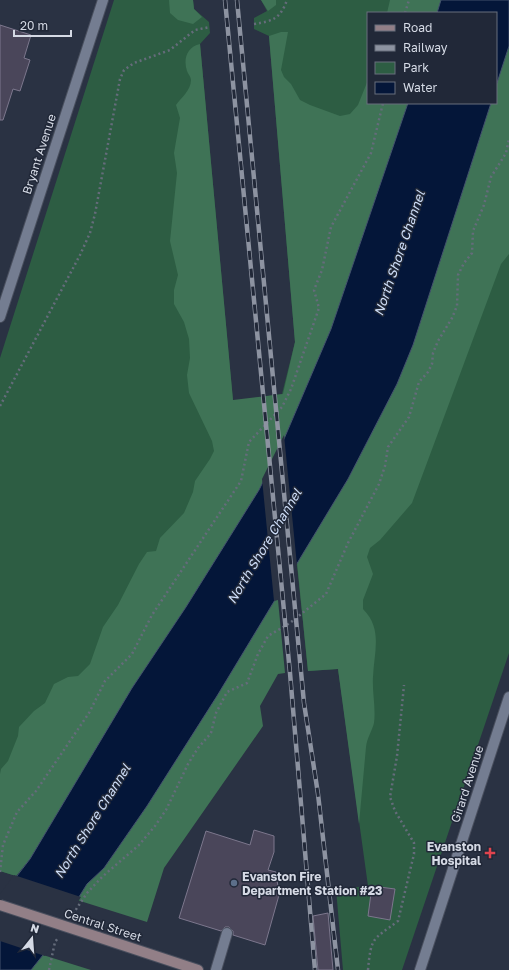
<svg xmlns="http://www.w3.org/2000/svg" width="509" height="970" viewBox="0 0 509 970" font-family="'Golos Text',sans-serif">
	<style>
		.green { fill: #2d5d43; fill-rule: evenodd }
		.forest { fill: #3f7356 }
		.water { fill: #041639; stroke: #43516d }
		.pier { fill: #2a3243 }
		.building { fill: #4a465a; stroke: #7c778d }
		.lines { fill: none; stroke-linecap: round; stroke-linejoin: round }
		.lane-casing { stroke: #494f5e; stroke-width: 12 }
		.street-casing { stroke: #494f5e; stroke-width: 12 }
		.secondary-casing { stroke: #494f5e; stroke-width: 12 }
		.path { stroke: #656c7b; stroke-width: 2.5; stroke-dasharray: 2 3; stroke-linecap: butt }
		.lane { stroke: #747d91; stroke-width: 10 }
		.street { stroke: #747d91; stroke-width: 10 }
		.secondary { stroke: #927f87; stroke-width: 10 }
		.rail-casing { stroke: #8d93a1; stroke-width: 4.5 }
		.rail { stroke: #212838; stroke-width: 3; stroke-dasharray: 9; stroke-linecap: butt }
		.secondary-bridge-casing { stroke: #494f5e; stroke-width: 12; stroke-linecap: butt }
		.secondary-bridge { stroke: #927f87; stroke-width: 10 }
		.health-dot { fill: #e0444e; stroke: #212838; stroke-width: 1.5 }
		.service-dot { fill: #5c6f8a; stroke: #212838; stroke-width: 1.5 }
		.labels { text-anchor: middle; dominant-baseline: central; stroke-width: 3; stroke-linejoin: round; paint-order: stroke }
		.street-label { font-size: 12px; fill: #d5dae5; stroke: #212838 }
		.poi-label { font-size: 12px; font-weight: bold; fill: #d5dae5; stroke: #212838; text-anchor: end }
		.water-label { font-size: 13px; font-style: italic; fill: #cfdffa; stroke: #212838 }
	</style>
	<rect width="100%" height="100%" fill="#2a3243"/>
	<path class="green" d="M114 0H193L194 9 209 22 210 33 200 44 233 401 282 394 295 342 269 36 254 29V18L267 11 261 0H509V653L402 970H343L336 889 368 886 338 669 308 671 284 440 186 607 132 688 72 791 16 876 0 871V358ZM368 13H496V103H368Z"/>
	<path class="forest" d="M169 0H193L194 9 202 17 193 24 178 20 170 13Z
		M261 0H276V5L268 11Z
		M390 0H441L437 13H387Z
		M281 32H288L281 70 284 77 291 84 300 100 310 105 340 116 350 114 358 105 368 80V103H408L331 329 284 439 259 490 186 607 132 688 30 859 16 876 0 871V774L1 769 8 761 18 736 19 727 34 711 45 703 54 684 68 677 78 676 90 664 103 627 118 605 139 564 147 552 156 551 160 538 184 513 193 492 195 481 210 459 214 451 212 441 189 393 187 375 190 358 189 339 184 322 174 304V290L178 275 170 241 177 173 174 153 180 118 176 105C181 98 191 90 191 80 191 77 188 74 187 71 183 59 187 47 200 44L233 400 283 394 295 342 269 36Z
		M509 46V254L501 264 412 503 380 540 370 548 367 557 373 574 363 600V609C383 629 374 652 373 677 372 692 376 708 374 723 372 731 367 738 366 747L359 824 338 669 308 671 297 562 348 479 397 384 413 345 491 103H496V86Z
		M278 600 285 673 278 674 260 706 263 726 164 868 147 922 77 900 87 884 104 868 147 806 274 601Z
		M43 955 91 970H31Z"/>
	<path class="water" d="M441 0H509V46L496 86V13H437Z
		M408 103H491L413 345 397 384 348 479 217 696 147 806 104 868 87 884 43 955 31 970H0V898L30 859 132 688 186 607 259 490 284 439 331 329Z"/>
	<path class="pier" d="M284 435 297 565 276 600 274 601 262 479Z
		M14 875 81 897 45 956 0 941V894Z"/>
	<path class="building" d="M0 25 31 35 24 58 30 60 20 91 13 89 3 120H0Z
		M254 830 274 836V852L268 870 276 872 279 895 265 945 233 935V931L229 927H225L221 931 179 918 206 831 250 845Z
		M372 886 395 889 390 920 368 916Z
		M328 913 333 970H318L313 916Z"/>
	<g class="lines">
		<g class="lane-casing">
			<path id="lane" d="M216 970 227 933"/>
		</g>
		<g class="street-casing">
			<path id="street" d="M0 317 103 0
				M420 970 509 697"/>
		</g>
		<g class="secondary-casing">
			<path id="secondary" d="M98 937 198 970"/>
		</g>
		<path class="path" d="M405 13 409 0
			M254 24C273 21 280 19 287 0
			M0 406 80 255 90 233 95 214 120 79 124 70 134 63 170 50 195 30 210 27
			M0 872 3 845 17 812 36 791 89 713 105 681 132 654 152 615 241 481 249 442 282 407 291 389 319 308 314 290 322 270 331 227 371 153 383 103
			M73 914 87 893 102 877 139 845 155 826 166 810 188 764 198 748 211 733 216 713 227 692 247 683 258 654 268 636 290 623 326 594 348 543 379 484 385 466 388 447 409 417 419 382 428 372 432 364 433 353 438 341 452 318 457 306 458 275 464 263 472 253 473 231 484 205 491 177 506 153 509 139
			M49 970 55 942 58 938
			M368 970C371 936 373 940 398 921L414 854V843L395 811 390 797 397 756 404 685"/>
		<use href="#lane" class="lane"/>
		<use href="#street" class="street"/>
		<use href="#secondary" class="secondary"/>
		<g class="rail-casing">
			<path id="rail" d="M225 0 290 673 315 970
				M237 0 304 703 318 794 338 970"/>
		</g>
		<use href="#rail" class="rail"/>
		<g class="secondary-bridge-casing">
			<path id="secondary-bridge" d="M0 905 98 937"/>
		</g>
		<use href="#secondary-bridge" class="secondary-bridge"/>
	</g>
	<path class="health-dot" d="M488 847h4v4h4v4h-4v4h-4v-4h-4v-4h4z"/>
	<circle class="service-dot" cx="234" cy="883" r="4"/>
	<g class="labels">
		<g class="street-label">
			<text transform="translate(39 154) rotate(-72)">Bryant Avenue</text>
			<text transform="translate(467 784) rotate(-72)">Girard Avenue</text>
			<text transform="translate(103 925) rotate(18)">Central Street</text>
		</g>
		<g class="poi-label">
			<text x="481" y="846">Evanston<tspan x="481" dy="14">Hospital</tspan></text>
			<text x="242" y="876" text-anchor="start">Evanston Fire<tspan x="242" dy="14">Department Station #23</tspan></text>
		</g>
		<g class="water-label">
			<text transform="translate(399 253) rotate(-71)">North Shore Channel</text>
			<text transform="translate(264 546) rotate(-59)">North Shore Channel</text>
			<text transform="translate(92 821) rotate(-58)">North Shore Channel</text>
		</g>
	</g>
	<rect x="367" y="12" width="130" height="92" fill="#212838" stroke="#696f7d"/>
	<rect x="375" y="25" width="20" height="6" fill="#927f87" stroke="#696f7d"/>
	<text x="403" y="32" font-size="12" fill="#d5dae5">Road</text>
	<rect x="375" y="45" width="20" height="6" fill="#8d93a1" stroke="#696f7d"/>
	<text x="403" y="52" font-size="12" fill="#d5dae5">Railway</text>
	<rect x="375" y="62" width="20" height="12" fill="#2d5d43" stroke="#696f7d"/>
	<text x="403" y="72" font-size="12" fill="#d5dae5">Park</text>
	<rect x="375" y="82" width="20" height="12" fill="#041639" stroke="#696f7d"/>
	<text x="403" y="92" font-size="12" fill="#d5dae5">Water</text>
	<g transform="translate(32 938) rotate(17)" stroke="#212838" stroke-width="3" paint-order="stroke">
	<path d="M0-3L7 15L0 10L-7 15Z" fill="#d5dae5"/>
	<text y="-6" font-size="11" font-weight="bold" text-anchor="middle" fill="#d5dae5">N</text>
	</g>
	<path d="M14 30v6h57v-6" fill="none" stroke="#d5dae5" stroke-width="2"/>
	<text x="20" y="30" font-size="12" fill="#d5dae5" stroke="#212838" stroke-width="3" paint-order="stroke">20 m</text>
</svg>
